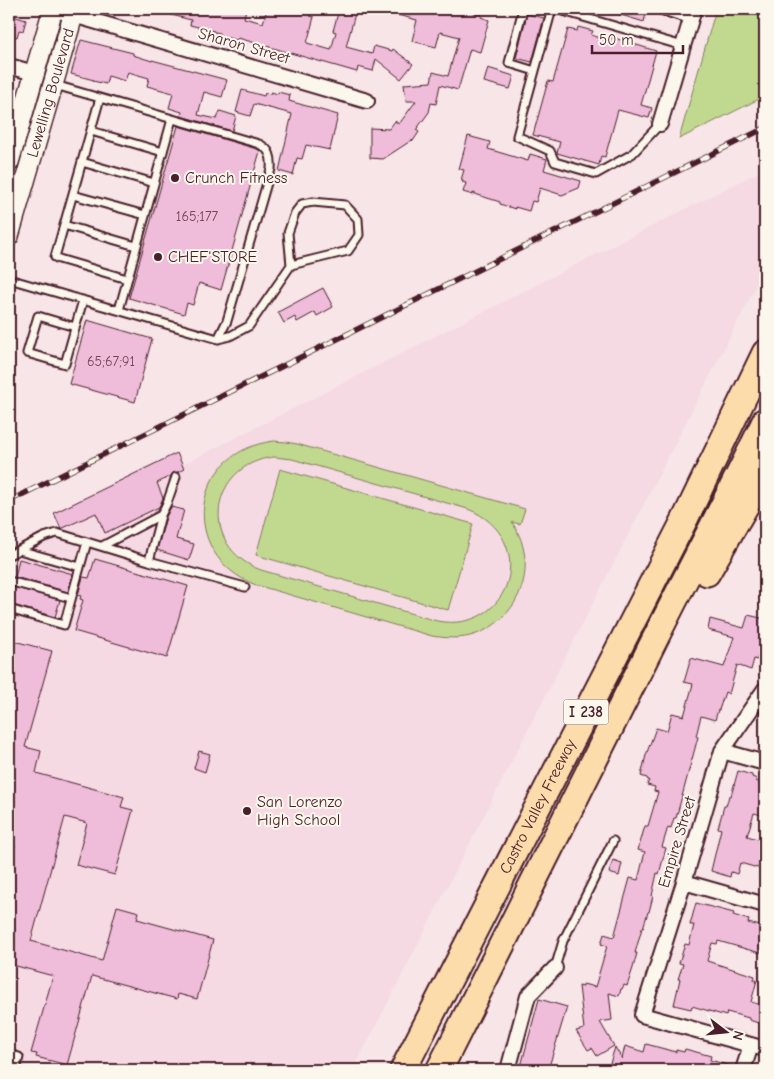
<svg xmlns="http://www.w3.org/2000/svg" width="774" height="1079" viewBox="0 0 774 1079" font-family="'Comic Neue',sans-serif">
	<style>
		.built { fill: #f5d9e3 }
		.green { fill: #c0d98f; stroke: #857c5d; fill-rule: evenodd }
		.building { fill: #efbcda; stroke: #4a1f2b }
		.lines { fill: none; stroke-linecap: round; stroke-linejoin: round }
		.service-casing { stroke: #4a1f2b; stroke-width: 11 }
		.minor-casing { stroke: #4a1f2b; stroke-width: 18 }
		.secondary-casing { stroke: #4a1f2b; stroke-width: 22 }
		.motorway-casing { stroke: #4a1f2b; stroke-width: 29 }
		.service { stroke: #fbf7ec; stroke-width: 7 }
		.minor { stroke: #fbf7ec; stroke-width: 14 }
		.secondary { stroke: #fbf7ec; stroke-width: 19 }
		.motorway { stroke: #fddcac; stroke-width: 25 }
		.rail-casing { stroke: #4a1f2b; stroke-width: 5.5 }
		.rail { stroke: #fbf7ec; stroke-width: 4; stroke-dasharray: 11; stroke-linecap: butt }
		.poi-dot { fill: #4a1f2b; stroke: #fbf7ec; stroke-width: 2 }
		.labels { text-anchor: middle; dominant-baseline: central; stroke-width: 4; stroke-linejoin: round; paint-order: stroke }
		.number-label { font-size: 14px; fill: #734657 }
		.shield { fill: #fbf7ec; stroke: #7f6065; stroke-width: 1 }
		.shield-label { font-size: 15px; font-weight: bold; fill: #4a1f2b }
		.street-label { font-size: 16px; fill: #4a1f2b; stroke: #fbf7ec }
		.poi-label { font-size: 16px; fill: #4a1f2b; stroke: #fbf7ec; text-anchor: start }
	</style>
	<rect width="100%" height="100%" fill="#f7e5e7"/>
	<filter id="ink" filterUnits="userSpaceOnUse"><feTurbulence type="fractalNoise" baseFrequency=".02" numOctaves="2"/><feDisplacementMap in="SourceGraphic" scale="10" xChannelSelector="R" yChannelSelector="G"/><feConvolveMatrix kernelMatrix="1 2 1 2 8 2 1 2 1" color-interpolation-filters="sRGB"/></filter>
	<g filter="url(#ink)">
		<path class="built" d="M765 169V268L353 1070H9V553Z"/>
		<path class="green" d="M716 9H765V96L679 139Z
			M274 441 286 442 297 444 525 509 520 524 512 522C517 530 521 538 523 547 533 585 509 626 470 636 458 639 445 638 432 636L256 585C177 555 190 451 274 441ZM274 457 292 459 468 509C540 538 512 635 437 621L261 570C198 547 209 464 274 457Z
			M280 469 473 524 448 610 256 555Z"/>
		<path class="building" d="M161 9H246L244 18 263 23 267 9H312L310 16 314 17 307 43 331 50 336 32 333 31 338 13 344 14 346 9H350L356 10 346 47 372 54 374 46 392 51 393 49 413 64 401 79 376 59 373 71 358 67 357 72 238 38 237 40 219 36 220 33 214 32V31L190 25 191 20 160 12Z
			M387 9H459L482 15 481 17 489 20 480 52 470 49 458 90 440 85 436 104 431 103 429 112 416 130 419 132 413 141 412 140 383 159 370 158V128L389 129 395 121 399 124 416 101H406L404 84 431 82 433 72 448 76 459 37 440 32 436 47 412 41 417 20 386 12Z
			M609 9H647L644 22 608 11Z
			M527 14 544 18 532 62 516 58Z
			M13 16 26 20 23 31 19 30 17 37 9 35V17L12 18Z
			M578 27 593 31 591 35 610 41 611 37 656 51 641 105 652 108 649 118 618 110 605 157 601 156 599 165 557 153 560 142 533 135 548 81 553 82 568 29 577 31Z
			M81 40 133 53V55L152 61V60L227 80 222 97 204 92 198 115 217 119 220 111 236 116 232 131 181 116 182 112 169 108 173 93 147 86 149 78 128 72 125 81 108 76 106 84 93 81 94 80 71 74Z
			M488 68 514 76 510 89 484 82Z
			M242 90 264 96 265 93 270 94 271 92 278 94V92L290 95 289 101 338 115 330 150 306 145 302 159 297 158 293 175 279 171 292 114 254 104 250 116 236 112Z
			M178 126 257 149 260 151 221 290 199 283 193 305 187 303 184 314 129 298Z
			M468 136 490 142 488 149 528 161 530 154 547 159 544 170 581 181 579 188 562 195 540 188 536 202 532 201 529 211 515 207V209L500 204V202L478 195 473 193V195L463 192 466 183 462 182 463 180H461L464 170 459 169Z
			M323 288 333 307 317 316 315 312 297 322 295 317 284 323 278 312Z
			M87 320 152 339 135 402 69 384Z
			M177 453 184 469 178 472 173 473 171 476 157 483 163 498 159 507 105 533 96 513 61 529 54 513Z
			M171 507 184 510 176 539 194 544 189 560 157 550 166 517Z
			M19 559 73 574 68 592 15 577Z
			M95 559 188 586 167 658 74 631 83 600 80 599 81 596 78 595 83 577 89 578Z
			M9 586 60 600 55 617 9 604Z
			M748 615 765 619V645L762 644 757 660 754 659 751 670 737 665 729 694 725 692 719 710H718L715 720 701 716 696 736 698 737 681 800 676 818H674L671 828 668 827 662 847 666 848 659 874 657 873 652 896H653L649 912H648L643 928H642L635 953H637L633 968 627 986 624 985 622 989H621L619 996 609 993 612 1020 600 1022 614 1046 597 1056 592 1048 588 1050 576 1031 584 1029 579 986 583 987V984L595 987 607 946 601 944 604 934 614 937 630 878 638 880 645 852 638 850 645 826H648L658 792 654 791 655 787 647 785 649 780 647 779V778L641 776 646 755 656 728 667 731 672 713 684 716 693 684 684 682 691 658 724 667 734 637 708 630 710 619 744 628Z
			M14 641 52 651 25 747 41 751 36 773 124 797 121 807 133 810 115 875 76 865 87 823 65 817 31 941 102 961 117 906 139 912 137 919 213 940 197 999 178 994 177 999 92 976 67 1065 36 1057 37 1054 31 1053 53 976 9 964V869L15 846 9 845V658Z
			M199 751 210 754 205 772 194 768Z
			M738 771 752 775V777L757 779 756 781 765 785V816L754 813 747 836 765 841V870L740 863 737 874 731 872 730 877 711 871 721 829 718 828 724 806H726L729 796H731Z
			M613 860 622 863 619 876 609 873Z
			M696 903 734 913 733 915 749 920 748 923 765 927V941H763L760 953 718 941 717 944 712 943 707 961 755 976 754 980H757L751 1002 765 1006V1025L749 1020V1018L727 1012 726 1016 692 1006 691 1009 674 1005 680 979H678L683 964 679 963 685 944 689 945 694 925H690Z
			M539 999 567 1007 548 1070H520Z
			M646 1044 676 1052V1050L684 1052 685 1049 711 1056 710 1060 735 1067 734 1070H608L615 1047 622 1059 625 1046 644 1052Z"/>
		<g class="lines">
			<g class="service-casing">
				<path id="service" d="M523 9 509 63 535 71
					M552 9 517 136 550 151 555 162 596 174 632 154 660 124
					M556 9 683 46
					M657 9 691 20
					M100 98 55 257 59 259 127 279
					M91 131 163 152
					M82 162 154 183
					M73 195 145 215
					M64 225 136 246
					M9 279 218 339 227 321 271 169C272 157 270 149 259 144L55 85
					M119 310 172 119
					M75 327 38 316 27 353 65 364 83 300
					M218 339 230 336 249 326 291 265 348 251 359 235 358 219 345 205 313 202 302 204 295 213 288 233 291 265
					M87 542 149 561 161 515 167 503 176 477
					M102 546 161 515
					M19 550 80 567
					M9 555 44 537 57 533 87 542 64 625 9 609
					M149 561 245 587
					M9 581 71 598
					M555 968 563 941 613 841
					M9 1054 19 1057 16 1070"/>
			</g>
			<g class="minor-casing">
				<path id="minor" d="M53 9 367 101
					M9 66 34 73
					M660 124 694 9
					M765 689 722 751 684 882 642 1015 765 1049
					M722 751 765 763
					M684 882 765 905
					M508 1070 528 996 555 968
					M743 1070 751 1045"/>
			</g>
			<g class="secondary-casing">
				<g id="secondary">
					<path d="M9 162 53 9"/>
					<path id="s1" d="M9 236 75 9"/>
				</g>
			</g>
			<g class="motorway-casing">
				<g id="motorway">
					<path d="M707 573 765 472"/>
					<path id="s2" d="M403 1070 686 517 765 353"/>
					<path d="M439 1070C509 933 577 795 646 657 685 578 727 501 765 421"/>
				</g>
			</g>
			<use href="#service" class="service"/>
			<use href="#minor" class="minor"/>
			<use href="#secondary" class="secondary"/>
			<use href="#motorway" class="motorway"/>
			<g class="rail-casing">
				<path id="rail" d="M9 501 765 128"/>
			</g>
			<use href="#rail" class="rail"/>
		</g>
	</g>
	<g class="poi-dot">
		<circle cx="175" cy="178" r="5"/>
		<circle cx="158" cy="257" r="5"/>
		<circle cx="247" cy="811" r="5"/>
	</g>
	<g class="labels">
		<g class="number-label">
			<text x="197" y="216">165;177</text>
			<text x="111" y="361">65;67;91</text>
		</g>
		<rect class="shield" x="563.5" y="699.5" width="45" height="25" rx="4"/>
		<g class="shield-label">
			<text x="586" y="712">I 238</text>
		</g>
		<g class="street-label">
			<text transform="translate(244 46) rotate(16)">Sharon Street</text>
			<text stroke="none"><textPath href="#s1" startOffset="149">Lewelling Boulevard</textPath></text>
			<text stroke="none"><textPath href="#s2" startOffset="296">Castro Valley Freeway</textPath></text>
			<text transform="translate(677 842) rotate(-73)">Empire Street</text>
		</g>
		<g class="poi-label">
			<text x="185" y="178">Crunch Fitness</text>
			<text x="168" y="257">CHEF'STORE</text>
			<text x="257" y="802">San Lorenzo<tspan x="257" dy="18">High School</tspan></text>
		</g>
	</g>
	<rect width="774" height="1079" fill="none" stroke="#fbf7ec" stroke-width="30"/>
	<rect x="15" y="15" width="744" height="1049" fill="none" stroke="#4a1f2b" stroke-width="2" filter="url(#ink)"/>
	<g transform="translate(726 1032) rotate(106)" stroke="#fbf7ec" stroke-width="4" paint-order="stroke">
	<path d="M0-4L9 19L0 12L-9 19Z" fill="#4a1f2b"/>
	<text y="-8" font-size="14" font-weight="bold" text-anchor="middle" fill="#4a1f2b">N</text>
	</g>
	<path d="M592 45v8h91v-8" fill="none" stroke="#4a1f2b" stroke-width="2.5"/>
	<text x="599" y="45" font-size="15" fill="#4a1f2b" stroke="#fbf7ec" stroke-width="4" paint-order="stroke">50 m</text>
</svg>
